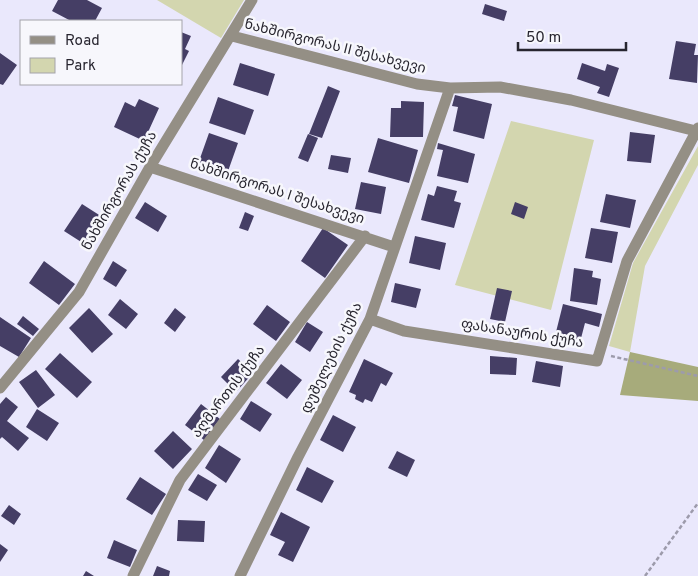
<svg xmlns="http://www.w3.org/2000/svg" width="698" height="576" viewBox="0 0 698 576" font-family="Overpass,'Noto Sans Georgian',sans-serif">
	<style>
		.green { fill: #d3d6af }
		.forest { fill: #a7ab7b }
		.building { fill: #453e65 }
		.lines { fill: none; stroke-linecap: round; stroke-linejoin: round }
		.path { stroke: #9d9bab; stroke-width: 2.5; stroke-dasharray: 4 2.5; stroke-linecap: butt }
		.street { stroke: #948f85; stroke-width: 11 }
		.labels { text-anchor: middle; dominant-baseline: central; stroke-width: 5; stroke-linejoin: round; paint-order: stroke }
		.street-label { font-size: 14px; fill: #27252f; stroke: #f7f7fc }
	</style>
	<rect width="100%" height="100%" fill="#eae8fc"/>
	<path class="green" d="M157 0H244L221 38Z
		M511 121 594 140 551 310 455 285Z
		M698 146V165L645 266 630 352 609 346 633 263Z"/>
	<path class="forest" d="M630 352 698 367V401L620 395Z"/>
	<path class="building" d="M58 0H87L102 8 95 21H71L52 11Z
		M485 4 507 11 504 21 482 14Z
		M181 32 191 36 185 49 189 51 181 67Z
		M676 41 696 44 694 55H698L697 83 669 79Z
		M0 53 17 65 3 85 0 84Z
		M240 63 275 74 268 96 233 85Z
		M582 63 605 71 607 64 619 68 609 97 597 93 600 87 577 79Z
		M328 86 340 91 322 138 309 134Z
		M455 95 492 104 484 139 453 131 458 107 452 106Z
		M218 97 254 110 245 135 209 123Z
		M139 99 159 108 144 141 114 127 125 102 135 107Z
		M401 101 424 102 423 137H390L391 108H401Z
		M630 132 655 135 651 163 627 161Z
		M209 133 238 143 227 174 198 164Z
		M308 134 318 138 308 162 298 158Z
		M378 138 418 150 409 183 368 172Z
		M438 143 475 154 468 183 437 176 443 150 437 149Z
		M331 155 351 158 348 173 328 169Z
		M361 182 386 187 381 214 355 209Z
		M437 186 457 191 454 201 461 203 454 228 421 220 428 194 434 196Z
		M606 194 636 200 630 228 600 222Z
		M145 202 167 216 158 232 135 218Z
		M515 202 528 207 524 219 511 214Z
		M82 204 107 220 89 247 64 231Z
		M245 212 254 216 248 231 239 228Z
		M323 228 348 245 325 278 301 261Z
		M591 228 618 232 612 263 585 258Z
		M415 236 446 243 440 270 409 263Z
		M44 261 75 284 59 305 29 283Z
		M113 261 127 270 116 287 103 279Z
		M574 268 593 271 592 277 601 279 597 305 570 301Z
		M395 283 421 289 416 308 391 302Z
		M497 288 512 291 505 322 490 319Z
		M120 299 138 314 126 329 108 315Z
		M563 304 602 314 599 327 585 323 579 346 554 340Z
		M267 305 290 322 276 341 253 324Z
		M89 308 113 334 92 353 69 328Z
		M175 308 186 317 175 332 164 323Z
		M23 316 39 329 33 336 17 324Z
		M0 317 31 338 19 357 0 346Z
		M307 322 323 332 310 352 295 342Z
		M60 353 92 382 77 398 45 369Z
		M490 356 517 358 516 375 490 374Z
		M238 359 253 373 236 392 221 377Z
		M364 359 393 373 386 386 381 383 372 402 365 399 363 403 355 399 356 395 349 392Z
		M536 361 563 366 560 387 532 382Z
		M281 364 302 380 287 399 266 383Z
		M36 370 55 395 38 408 19 382Z
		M6 397 18 407 7 421 29 438 18 451 2 437 0 439V404Z
		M251 401 272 414 260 432 240 419Z
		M201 404 220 419 204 440 185 425Z
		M37 409 59 423 47 441 26 427Z
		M333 415 356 427 343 452 320 440Z
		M173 431 192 449 173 469 154 451Z
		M219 445 241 459 226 483 205 468Z
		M397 451 415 460 407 477 388 468Z
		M307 467 334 481 322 503 296 490Z
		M198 474 217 485 207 501 188 490Z
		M140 477 166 494 152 515 126 499Z
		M9 505 21 514 14 525 1 516Z
		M281 512 310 527 293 562 278 555 285 542 270 535Z
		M178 520 205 521 204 542 177 541Z
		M114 540 137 550 130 567 107 558Z
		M0 544 8 550 0 562Z
		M157 566 170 571 169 576H153Z
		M86 571 94 576H83Z"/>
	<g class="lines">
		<path class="path" d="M611 356 698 376
			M645 576 698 503"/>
		<path class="street" d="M232 36 417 84 450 88 500 87 571 100 696 131
			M150 167 394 247
			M370 319 404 331 597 361 627 261 698 128
			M0 388 79 292 150 167 252 0
			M133 576 180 480 365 236
			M240 576 298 457 370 319 450 88"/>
	</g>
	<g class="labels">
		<g class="street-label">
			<text transform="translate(335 47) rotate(14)">ნახშირგორას II შესახვევი</text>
			<text transform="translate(120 191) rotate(-60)">ნახშირგორას ქუჩა</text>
			<text transform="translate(277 192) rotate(18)">ნახშირგორას I შესახვევი</text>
			<text transform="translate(522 334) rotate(9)">ფასანაურის ქუჩა</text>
			<text transform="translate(332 358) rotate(-64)">დუშელების ქუჩა</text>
			<text transform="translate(229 392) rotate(-53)">აღმართის ქუჩა</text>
		</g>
	</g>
	<rect x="20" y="20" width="162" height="65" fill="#f7f7fc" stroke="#a4a3aa"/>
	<rect x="30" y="36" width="25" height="8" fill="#948f85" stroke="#a4a3aa"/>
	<text x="65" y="45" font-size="15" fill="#27252f">Road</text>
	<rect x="30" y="58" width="25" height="15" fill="#d3d6af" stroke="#a4a3aa"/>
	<text x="65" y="70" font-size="15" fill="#27252f">Park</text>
	<path d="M518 42v8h108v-8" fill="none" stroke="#27252f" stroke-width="2.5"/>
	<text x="526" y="42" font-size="15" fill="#27252f" stroke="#f7f7fc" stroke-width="4" paint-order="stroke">50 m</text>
</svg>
